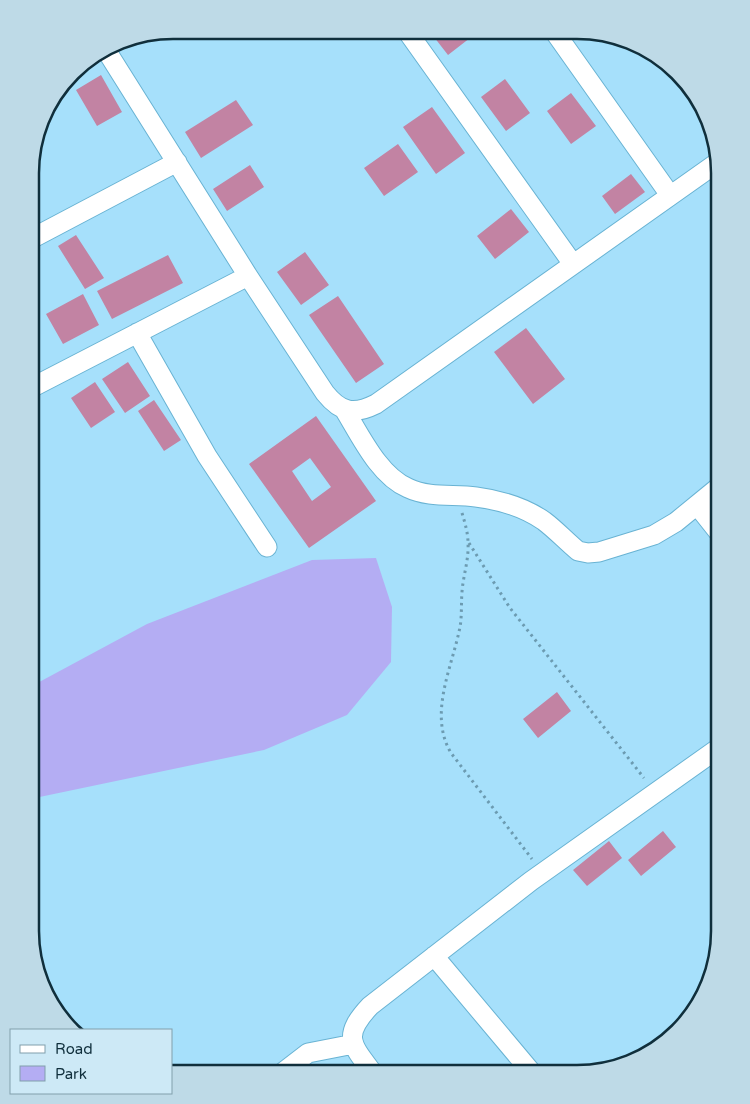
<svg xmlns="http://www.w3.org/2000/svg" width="750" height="1104" viewBox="0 0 750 1104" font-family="'Varela Round',sans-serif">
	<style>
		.green { fill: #b4adf3 }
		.building { fill: #c283a3; fill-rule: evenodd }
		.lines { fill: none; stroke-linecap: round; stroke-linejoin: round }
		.minor-casing { stroke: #69b3d3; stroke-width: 21 }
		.path { stroke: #6c9bb1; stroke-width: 3; stroke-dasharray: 2.5 4; stroke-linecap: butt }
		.minor { stroke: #fff; stroke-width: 19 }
		.rim { fill: none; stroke: #102f3c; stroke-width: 2.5 }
	</style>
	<rect width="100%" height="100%" fill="#a6e0fb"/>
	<path class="green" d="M376 558 392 607 391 662 347 715 264 750 30 799V687L147 624 312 560Z"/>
	<path class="building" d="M442 31H479L448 55 434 37Z
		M101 75 122 112 97 126 76 90Z
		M505 79 530 113 506 131 481 97Z
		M571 93 596 126 571 144 547 111Z
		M236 100 253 125 201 158 185 132Z
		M432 107 465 153 436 174 403 127Z
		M398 144 418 172 384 196 364 168Z
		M250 165 264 187 227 211 213 189Z
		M631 174 645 192 615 214 602 196Z
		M511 209 529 232 495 259 477 236Z
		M76 235 104 278 85 289 58 246Z
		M305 252 329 285 301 305 277 272Z
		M168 255 183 283 112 319 97 291Z
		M83 294 99 325 63 344 46 314Z
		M338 296 384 364 356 383 309 315Z
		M526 328 565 379 533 404 494 352Z
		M128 362 150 396 125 413 102 379Z
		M95 382 115 412 91 428 71 398Z
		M154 400 181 440 164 451 138 411Z
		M316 416 376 501 309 548 249 464ZM310 458 331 487 312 501 292 471Z
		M557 692 571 711 538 738 523 719Z
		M663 831 676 847 641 876 628 860Z
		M609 841 622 858 587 886 573 870Z"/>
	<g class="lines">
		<g class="minor-casing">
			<path id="minor" d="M407 31 573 264
				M554 31 670 195
				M106 50 248 276 325 393C341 413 354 415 376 404L718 162
				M31 239 177 162
				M137 333 207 456 267 547
				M31 388 248 276
				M344 409C360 435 379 476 408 488 429 498 453 494 476 497 499 500 524 507 544 521 556 530 566 541 578 551L588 553 599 552 654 535 676 522 720 486
				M697 505 720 534
				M434 956 533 1074
				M282 1073 308 1053 354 1044
				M373 1073C351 1044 342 1036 370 1006L531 881 720 747"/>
		</g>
		<path class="path" d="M462 513C465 523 468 533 468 543 469 560 463 576 462 592 461 604 462 616 460 627 452 668 428 714 451 753L532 859
			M469 543 510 608 644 778"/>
		<use href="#minor" class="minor"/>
	</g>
	<path d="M0 0H750V1104H0ZM173 39H577A134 134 0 0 1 711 173V931A134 134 0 0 1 577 1065H173A134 134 0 0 1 39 931V173A134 134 0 0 1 173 39Z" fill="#bedae7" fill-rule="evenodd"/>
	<path class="rim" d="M173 39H577A134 134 0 0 1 711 173V931A134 134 0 0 1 577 1065H173A134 134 0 0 1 39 931V173A134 134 0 0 1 173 39Z"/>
	<rect x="10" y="1029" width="162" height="65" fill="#cde9f6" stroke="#819fac"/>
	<rect x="20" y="1045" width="25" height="8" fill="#ffffff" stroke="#819fac"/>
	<text x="55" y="1054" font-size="15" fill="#102f3c">Road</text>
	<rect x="20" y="1066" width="25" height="15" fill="#b4adf3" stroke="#819fac"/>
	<text x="55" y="1079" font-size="15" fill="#102f3c">Park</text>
</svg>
